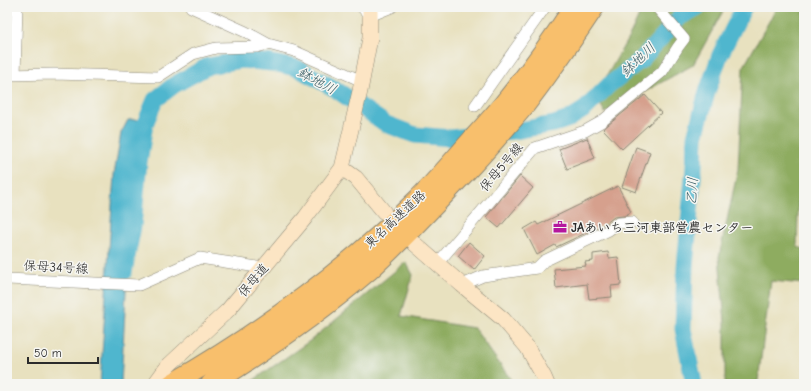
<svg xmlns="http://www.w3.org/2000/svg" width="811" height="391" viewBox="0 0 811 391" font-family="'Comic Neue','Klee One',sans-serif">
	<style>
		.forest { fill: #8eac60; stroke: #5c6c46 }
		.water { fill: #4fb6ce; stroke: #3d707c }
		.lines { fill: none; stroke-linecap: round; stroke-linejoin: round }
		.river { stroke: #4fb6ce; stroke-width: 17 }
		.building { fill: #d6a08d }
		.street-casing { stroke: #8a8675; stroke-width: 12 }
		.secondary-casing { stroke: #8a8675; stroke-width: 16 }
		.highway-casing { stroke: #8a8675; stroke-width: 22 }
		.street { stroke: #fff; stroke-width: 11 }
		.secondary { stroke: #fce5c4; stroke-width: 15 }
		.highway { stroke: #f8bf6c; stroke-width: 20 }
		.labels { text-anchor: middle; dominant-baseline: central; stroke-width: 3; stroke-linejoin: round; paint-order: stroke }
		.street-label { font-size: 13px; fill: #2b2b2b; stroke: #f6f6f2 }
		.poi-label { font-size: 13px; font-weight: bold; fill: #2b2b2b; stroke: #f6f6f2; text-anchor: start }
		.water-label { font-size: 14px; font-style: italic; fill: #385c64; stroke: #f6f6f2 }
	</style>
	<rect width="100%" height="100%" fill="#f6f6f2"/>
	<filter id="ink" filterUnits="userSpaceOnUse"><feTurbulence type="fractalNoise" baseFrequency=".025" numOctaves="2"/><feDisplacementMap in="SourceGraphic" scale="8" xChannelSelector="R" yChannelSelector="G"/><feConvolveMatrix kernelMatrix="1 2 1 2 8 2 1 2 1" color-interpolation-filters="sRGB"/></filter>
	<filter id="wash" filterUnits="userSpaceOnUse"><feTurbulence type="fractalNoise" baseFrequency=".012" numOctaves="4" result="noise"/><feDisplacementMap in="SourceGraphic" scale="16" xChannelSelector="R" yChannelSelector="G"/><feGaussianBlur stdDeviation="0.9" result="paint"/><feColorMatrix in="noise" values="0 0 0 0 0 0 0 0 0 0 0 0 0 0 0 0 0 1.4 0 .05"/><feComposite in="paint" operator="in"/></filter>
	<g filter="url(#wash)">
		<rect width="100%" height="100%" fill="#e8e1bf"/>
		<path class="forest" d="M643 7H725L722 13 693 65 624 103 605 113 596 95 631 33Z
			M777 7H804V170L799 183 797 246 804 250V284L771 281 758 381 745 384H725V322L719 257 738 169 743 68Z
			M406 262 413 275 401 316 474 328 514 384H248L311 340Z"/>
		<path class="water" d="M151 119 132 181 121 384H100L114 175 121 133 128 120Z"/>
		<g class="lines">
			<path class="river" d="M124 272 133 226 139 162 145 124 155 100 174 85 208 66 242 60 272 63 297 68 335 89 386 124 415 135 451 138 520 130 554 124 569 119 585 109 609 85 641 60 680 17 698 7
				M694 384 683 329 685 267 694 167 695 137 707 92 720 55 744 7"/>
		</g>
		<g id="blocks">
			<path class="building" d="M645 95 661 113 622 149 603 129Z
				M587 138 595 158 567 169 559 149Z
				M636 147 650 152 636 192 622 187Z
				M520 176 533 188 499 228 486 217Z
				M618 186 631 212 624 216 614 217 605 224 556 247 555 245 537 255 524 229 536 222 538 225Z
				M469 242 485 256 474 270 458 256Z
				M608 252 609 258 618 257 621 285 611 286 612 297 589 299 587 284 556 288 554 269 586 266 585 262 593 261V254Z"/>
		</g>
	</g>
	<g filter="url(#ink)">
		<use href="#blocks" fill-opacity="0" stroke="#8a8675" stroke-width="1"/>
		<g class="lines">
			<g class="street-casing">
				<path id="street" d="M191 7 246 32 268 44
					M362 7 370 16 392 7
					M7 75 54 74 158 77 193 54 216 48 257 47 268 44 294 51 362 81
					M15 75 17 7
					M475 106 545 7
					M437 264 535 148 585 131 601 122 662 72 678 47 684 39 659 10 658 7
					M7 279 139 285 200 258 263 268
					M462 285 483 276 537 268 544 261 609 230 618 223 632 222"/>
			</g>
			<g class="secondary-casing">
				<path id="secondary" d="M342 168 356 178 384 212
					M415 244 462 285 503 319 527 347 544 377 547 384
					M156 384 157 381 168 366 228 310 305 218 342 168 360 91 366 59 370 38V7"/>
			</g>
			<g class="highway-casing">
				<path id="highway" d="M172 384C260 333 343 273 416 201 435 183 453 161 471 141 482 129 493 117 503 105 528 74 552 41 574 7
					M211 384C266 350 319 313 368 271 399 243 427 213 455 183 479 158 502 132 524 106 549 74 572 40 594 7"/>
			</g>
			<use href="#street" class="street"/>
			<use href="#secondary" class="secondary"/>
			<use href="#highway" class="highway"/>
		</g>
	</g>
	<defs>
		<g id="office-bare" transform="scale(1.08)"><path d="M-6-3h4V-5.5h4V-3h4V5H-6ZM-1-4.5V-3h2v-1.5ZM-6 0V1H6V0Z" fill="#b5179e" stroke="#f6f6f2" stroke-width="2.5" paint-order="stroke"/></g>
	</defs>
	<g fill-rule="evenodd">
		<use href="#office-bare" x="560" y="227"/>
	</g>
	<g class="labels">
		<g class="street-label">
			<text transform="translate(501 167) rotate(-50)">保母5号線</text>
			<text transform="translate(395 219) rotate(-43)">東名高速道路</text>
			<text transform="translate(56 267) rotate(3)">保母34号線</text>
			<text transform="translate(253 280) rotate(-50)">保母道</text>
		</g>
		<g class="poi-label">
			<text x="571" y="227">JAあいち三河東部営農センター</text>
		</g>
		<g class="water-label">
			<text transform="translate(638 60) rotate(-44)">鉢地川</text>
			<text transform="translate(317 81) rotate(28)">鉢地川</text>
			<text transform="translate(692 191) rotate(-86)">乙川</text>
		</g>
	</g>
	<rect width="811" height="391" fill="none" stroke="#f6f6f2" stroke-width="24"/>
	<path d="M28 357v6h70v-6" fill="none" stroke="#2b2b2b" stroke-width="2"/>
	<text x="34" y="357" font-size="12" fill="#2b2b2b" stroke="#f6f6f2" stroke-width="3" paint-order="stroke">50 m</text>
</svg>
